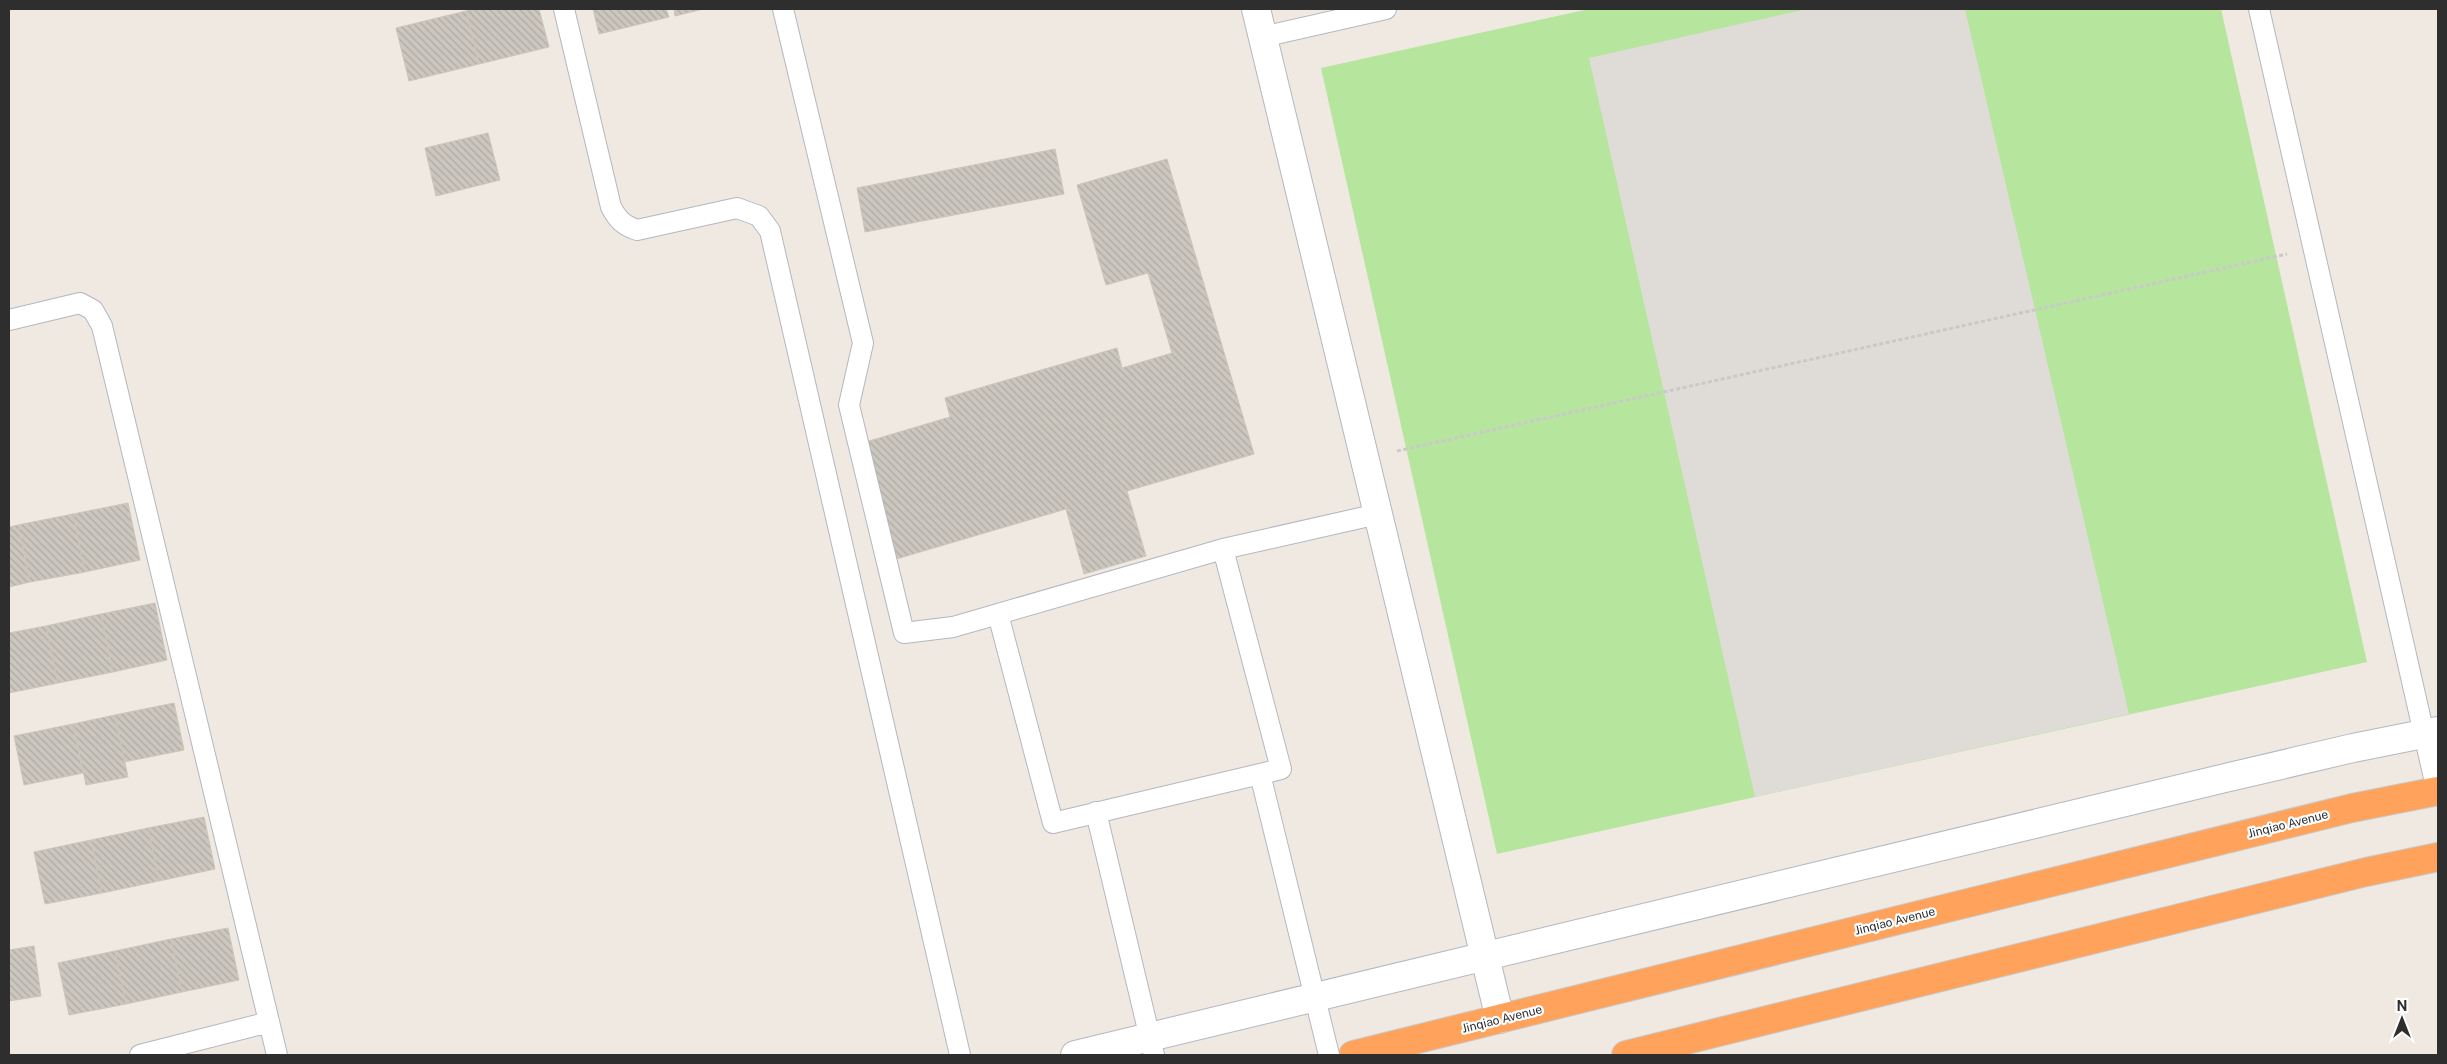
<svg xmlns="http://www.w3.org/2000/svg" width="2447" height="1064" viewBox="0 0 2447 1064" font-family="'Public Sans',sans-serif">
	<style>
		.grass { fill: #b6e59e }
		.plaza { fill: #dfdcd8 }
		.building { fill: url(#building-back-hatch); stroke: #cbc5ba }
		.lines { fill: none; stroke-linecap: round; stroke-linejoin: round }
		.lane-casing { stroke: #b4b7c1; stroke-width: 22 }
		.street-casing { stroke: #b4b7c1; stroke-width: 30 }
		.highway-casing { stroke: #c9c9c9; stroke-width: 30 }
		.path { stroke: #c9c9c9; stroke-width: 3; stroke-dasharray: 4 2.5; stroke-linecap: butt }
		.lane { stroke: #fff; stroke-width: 20 }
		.street { stroke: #fff; stroke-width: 28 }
		.highway { stroke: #ffa35c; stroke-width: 28 }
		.labels { text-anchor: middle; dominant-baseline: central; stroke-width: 4.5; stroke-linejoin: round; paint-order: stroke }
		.street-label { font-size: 12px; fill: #2e2e2e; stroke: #fff }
	</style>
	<defs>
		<pattern id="building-back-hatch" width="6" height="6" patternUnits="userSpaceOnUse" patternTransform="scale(1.25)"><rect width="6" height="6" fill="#cbc7bf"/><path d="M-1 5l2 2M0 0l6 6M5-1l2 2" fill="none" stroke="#afaba4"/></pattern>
	</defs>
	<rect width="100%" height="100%" fill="#efe9e1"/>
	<path class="grass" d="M1589 9H2221L2367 662 1497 854 1321 68Z"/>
	<path class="plaza" d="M1807 9H1965L2129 714 1755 797 1589 58Z"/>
	<path class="building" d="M473 9H539L549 47 479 64 466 11Z
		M593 9H666L669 17 599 34Z
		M674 9H703L675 16Z
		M466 11 479 64 409 81 396 28Z
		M488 133 500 180 436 196 425 148Z
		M1055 149 1064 194 865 232 857 188Z
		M1167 159 1254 454 1127 491 1146 556 1084 574 1066 509 893 560 859 444 950 417 945 398 1117 348 1122 368 1172 353 1148 273 1106 285 1077 185Z
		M128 503 140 560 85 572 73 514Z
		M73 514 85 572 30 582 18 525Z
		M18 525 30 582 9 587V527Z
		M155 603 167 660 113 672 101 614Z
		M101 614 113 672 58 683 46 626Z
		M46 626 58 683 9 693V633Z
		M174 703 184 750 124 762 115 715Z
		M115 715 128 777 86 785 73 724Z
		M73 724 83 773 24 785 14 736Z
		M204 817 215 869 159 881 148 828Z
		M148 828 159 881 102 893 91 840Z
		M91 840 102 893 45 904 34 852Z
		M228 928 239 980 182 992 171 939Z
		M171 939 182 992 126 1004 115 951Z
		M34 946 41 996 9 1001V950Z
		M115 951 126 1004 69 1015 58 963Z"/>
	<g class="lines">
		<g class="lane-casing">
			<path id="lane" d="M564 9 611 207C618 220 623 225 637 230L737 208 759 216 770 231 960 1055
				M783 9 863 343 849 405 904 633 953 627 1223 549 1378 514
				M2259 9 2437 791
				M1262 37 1386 9
				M9 320 80 303 93 310 102 326 277 1055
				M998 614 1053 823 1281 769 1223 549
				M1260 774 1329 1055
				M1096 812 1154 1055
				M140 1055 269 1022"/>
		</g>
		<g class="street-casing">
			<path id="street" d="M1256 9 1500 1019
				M1075 1055 2221 779 2353 748 2438 731"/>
		</g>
		<g class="highway-casing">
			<path id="highway" d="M1353 1055 2352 808 2438 791
				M1626 1055 2366 872 2438 857"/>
		</g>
		<path class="path" d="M1397 451 2287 254"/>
		<use href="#lane" class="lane"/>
		<use href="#street" class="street"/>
		<use href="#highway" class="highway"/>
	</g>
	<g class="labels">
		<g class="street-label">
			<text transform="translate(2288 824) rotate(-14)">Jinqiao Avenue</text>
			<text transform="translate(1895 921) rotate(-14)">Jinqiao Avenue</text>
			<text transform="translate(1502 1019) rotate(-14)">Jinqiao Avenue</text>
		</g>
	</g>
	<rect width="2447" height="1064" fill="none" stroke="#2e2e2e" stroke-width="20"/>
	<g transform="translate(2402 1019)" stroke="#ffffff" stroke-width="4" paint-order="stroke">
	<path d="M0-4L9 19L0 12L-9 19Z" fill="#2e2e2e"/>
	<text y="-8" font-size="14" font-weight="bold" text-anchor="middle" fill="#2e2e2e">N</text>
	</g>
</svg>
